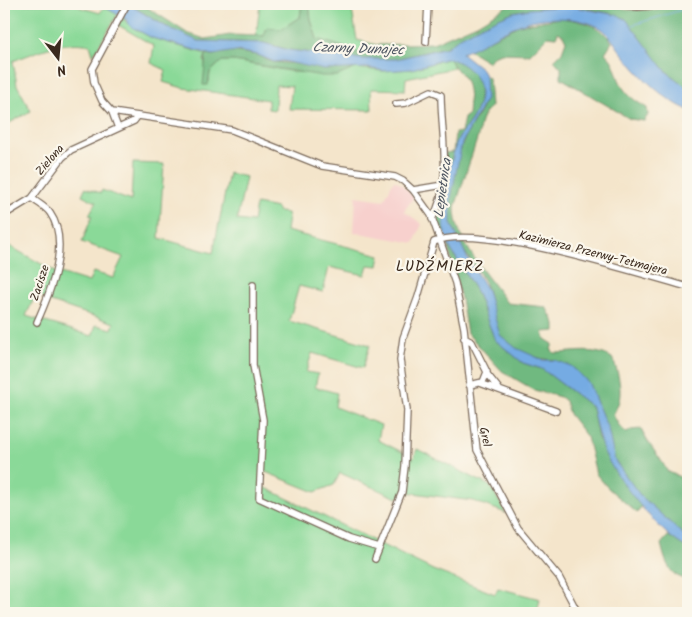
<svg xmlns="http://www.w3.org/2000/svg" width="692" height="617" viewBox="0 0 692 617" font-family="Kalam,sans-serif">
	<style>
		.built { fill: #f7d0cd }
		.green { fill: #8ad998; stroke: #62825b; fill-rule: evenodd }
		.forest { fill: #6fb980; stroke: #55724f }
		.water { fill: #74abe3; stroke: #586a80 }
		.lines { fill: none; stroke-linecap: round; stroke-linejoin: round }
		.stream { stroke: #74abe3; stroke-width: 1 }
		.minor-casing { stroke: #7c6b5b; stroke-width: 8 }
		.minor { stroke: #fff; stroke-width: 5.5 }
		.labels { text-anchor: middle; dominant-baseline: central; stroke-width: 4.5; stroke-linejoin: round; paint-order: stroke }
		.street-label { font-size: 12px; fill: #3b2a1e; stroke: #fbf7ec }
		.water-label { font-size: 14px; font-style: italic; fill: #4f5763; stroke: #fbf7ec }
		.quarter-label { font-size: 15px; letter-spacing: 1px; fill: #3b2a1e; stroke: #fbf7ec }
	</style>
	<rect width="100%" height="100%" fill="#fbf7ec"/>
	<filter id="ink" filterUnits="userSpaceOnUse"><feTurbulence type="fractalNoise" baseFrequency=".02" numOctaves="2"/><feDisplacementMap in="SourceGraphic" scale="10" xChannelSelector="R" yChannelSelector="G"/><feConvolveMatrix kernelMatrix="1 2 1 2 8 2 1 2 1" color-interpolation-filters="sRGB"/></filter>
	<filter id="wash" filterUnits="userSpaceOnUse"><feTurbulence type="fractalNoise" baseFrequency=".0096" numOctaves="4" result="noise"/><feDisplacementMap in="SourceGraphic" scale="20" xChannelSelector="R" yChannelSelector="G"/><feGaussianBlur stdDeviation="1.12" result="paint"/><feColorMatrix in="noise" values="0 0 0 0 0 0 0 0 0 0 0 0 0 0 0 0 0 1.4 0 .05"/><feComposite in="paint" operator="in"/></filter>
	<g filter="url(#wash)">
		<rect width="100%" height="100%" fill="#f4e5cb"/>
		<path class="built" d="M394 180 401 184 414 197 404 211 422 224 414 243 354 232 356 196 384 200Z"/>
		<path class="green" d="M4 4H76L79 7 100 13 104 7 118 14 93 55 90 45C64 39 37 52 13 61L17 85 31 111 4 126Z
			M260 4H302L300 17 281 29 267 27 264 36H256Z
			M309 4H351L357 40 377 45 370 52 354 53 343 47 317 39 311 20Z
			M122 17 130 26 152 38 206 54 204 60 209 82 210 72 222 61H234L294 72 337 76 356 68 382 71 412 69 450 58 454 68 406 78 405 90 371 89 372 110 289 109 292 86 276 85 275 110 268 109V100L183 88 163 82 166 70 151 63 154 46 118 25Z
			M133 163 164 164 159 238 213 253 229 173 246 177 237 220 253 222 256 204 277 208 279 212 287 213 288 217 286 231 380 255 378 266 368 265 365 275 329 267 323 292 299 286 289 321 370 345 363 368 312 353 306 372 318 374 315 387 337 393 335 407 381 425 378 440 414 458 417 449 490 486 506 513 473 501 406 492 397 498 340 473 334 485 315 492 263 471 260 485 433 570 495 594 498 588 540 599 537 613 518 611 517 613H4V243L54 271 89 282 93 272 113 278 123 257 82 242 92 216 89 215 96 202 82 195 85 188 101 193 102 190 131 201ZM36 294 48 301 114 323 112 329 96 325 92 336 26 316Z"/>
		<path class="forest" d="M142 4 187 33 205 39 230 35 264 36 267 27 281 29 300 17 302 4H309L311 20 317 39 343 47 354 53 370 52 377 45 433 43 477 24 510 4H603L627 10H652L688 4V89L666 71 617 15 582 7 557 5 513 12 470 32 447 47 396 59H358L289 50 264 43 198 41 165 26 130 5Z
			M561 18C582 21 599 24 612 42L605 53C616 62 615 72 621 84 626 95 637 102 647 108L648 115 644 121 630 119 561 78V68L554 60 562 52 566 41 563 35 558 32 556 37 548 36 530 54 501 53 493 56 489 62 469 50 519 25Z
			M229 51 258 55 272 62 356 68 337 76H322L234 61H222L210 72 208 85H203L206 54 213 55Z
			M450 58C454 60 460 61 464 63 482 74 483 101 473 117 467 126 460 134 456 143 447 169 445 207 444 234L439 228 437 216 443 190 445 153 453 152 455 133 461 132 464 118 468 115C469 104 470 88 464 78 459 71 453 67 450 58Z
			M485 76 489 78 491 106C483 114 480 121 479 133L455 207C453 239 490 278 507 303L546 307 555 324V331L543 332 545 339 553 344 551 349 554 353C574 353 594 347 612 358 618 369 623 392 618 404 617 407 615 411 613 415L620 427 627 433 631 430 641 429C648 445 660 456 667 471L682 478 688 487V539L639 495 615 461 602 417 555 360C538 360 511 351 500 336 493 325 491 305 488 292 481 266 456 249 450 222 447 206 456 158 463 143 475 113 488 114 485 76Z
			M447 243 476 291 495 340 523 363 542 369 592 407 598 438 631 492 642 505 637 513 608 488 596 474 587 437 569 414 565 401 560 397 534 390 502 371 467 333 461 299Z
			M668 536 688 548V579C669 578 665 560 661 544Z"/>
		<path class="water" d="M99 4H128L165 26 198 41 264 43 289 50 362 59H396L447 47 460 37 483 25 513 12 529 9 569 6 617 15 626 19 666 71 688 89V110C661 98 640 76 622 53 616 46 609 34 602 29 582 17 554 16 531 21 506 27 486 44 462 53L482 69 485 76 486 99 462 143 451 198V223L467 257 487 290 500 335 516 348 543 360H555L571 366 583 377 589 384 608 429 615 461 640 495 688 539V548C663 538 623 486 609 462 599 445 596 426 592 407L542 369 523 363 495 340 476 291 447 243C439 222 449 166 456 144 460 133 469 125 474 115 488 87 476 68 449 58L412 69 384 71 367 68 324 70 283 61 274 62 258 55 236 51 213 55 152 38 130 26 127 20Z"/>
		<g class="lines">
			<path class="stream" d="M629 26 688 8"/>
		</g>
	</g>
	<g filter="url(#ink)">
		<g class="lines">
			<g class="minor-casing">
				<path id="minor" d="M127 4 92 69 94 83 102 101 112 112 232 130 322 166 395 177 403 181 413 190 431 215 455 283 464 328 477 450 518 528 559 577 578 613
					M617 4 638 7 667 4
					M426 42 428 4
					M396 104 406 103 431 91 441 95C441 134 453 184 432 219
					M112 112 118 128
					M413 190 443 185
					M32 198C37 203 46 207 50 213 71 243 50 293 37 322
					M4 215 32 198 62 158 71 150 134 121 137 117
					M253 285V365L263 420 259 498 349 539 379 548
					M464 338 472 342 487 372 483 382 469 385
					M487 374 499 389
					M480 383 556 411
					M375 559 402 492 405 466 407 410 400 360 403 338 418 297 434 242C477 222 637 273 688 287"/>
			</g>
			<use href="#minor" class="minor"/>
		</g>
	</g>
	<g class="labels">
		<g class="street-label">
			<text transform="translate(50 160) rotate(-49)">Zielona</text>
			<text transform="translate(593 253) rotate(14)">Kazimierza Przerwy-Tetmajera</text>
			<text transform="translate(40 283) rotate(-72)">Zacisze</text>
			<text transform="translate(485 437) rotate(78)">Grel</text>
		</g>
		<g class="water-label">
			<text transform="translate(358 49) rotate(2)">Czarny Dunajec</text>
			<text transform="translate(443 188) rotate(-82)">Lepietnica</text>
		</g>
		<g class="quarter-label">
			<text x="440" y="267">LUDŹMIERZ</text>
		</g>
	</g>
	<rect width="692" height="617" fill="none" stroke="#fbf7ec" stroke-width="20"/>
	<g transform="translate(58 58) rotate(164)" stroke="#fbf7ec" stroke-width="4" paint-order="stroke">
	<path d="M0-4L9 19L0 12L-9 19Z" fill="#3b2a1e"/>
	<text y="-8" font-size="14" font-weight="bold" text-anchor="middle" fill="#3b2a1e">N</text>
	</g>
</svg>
